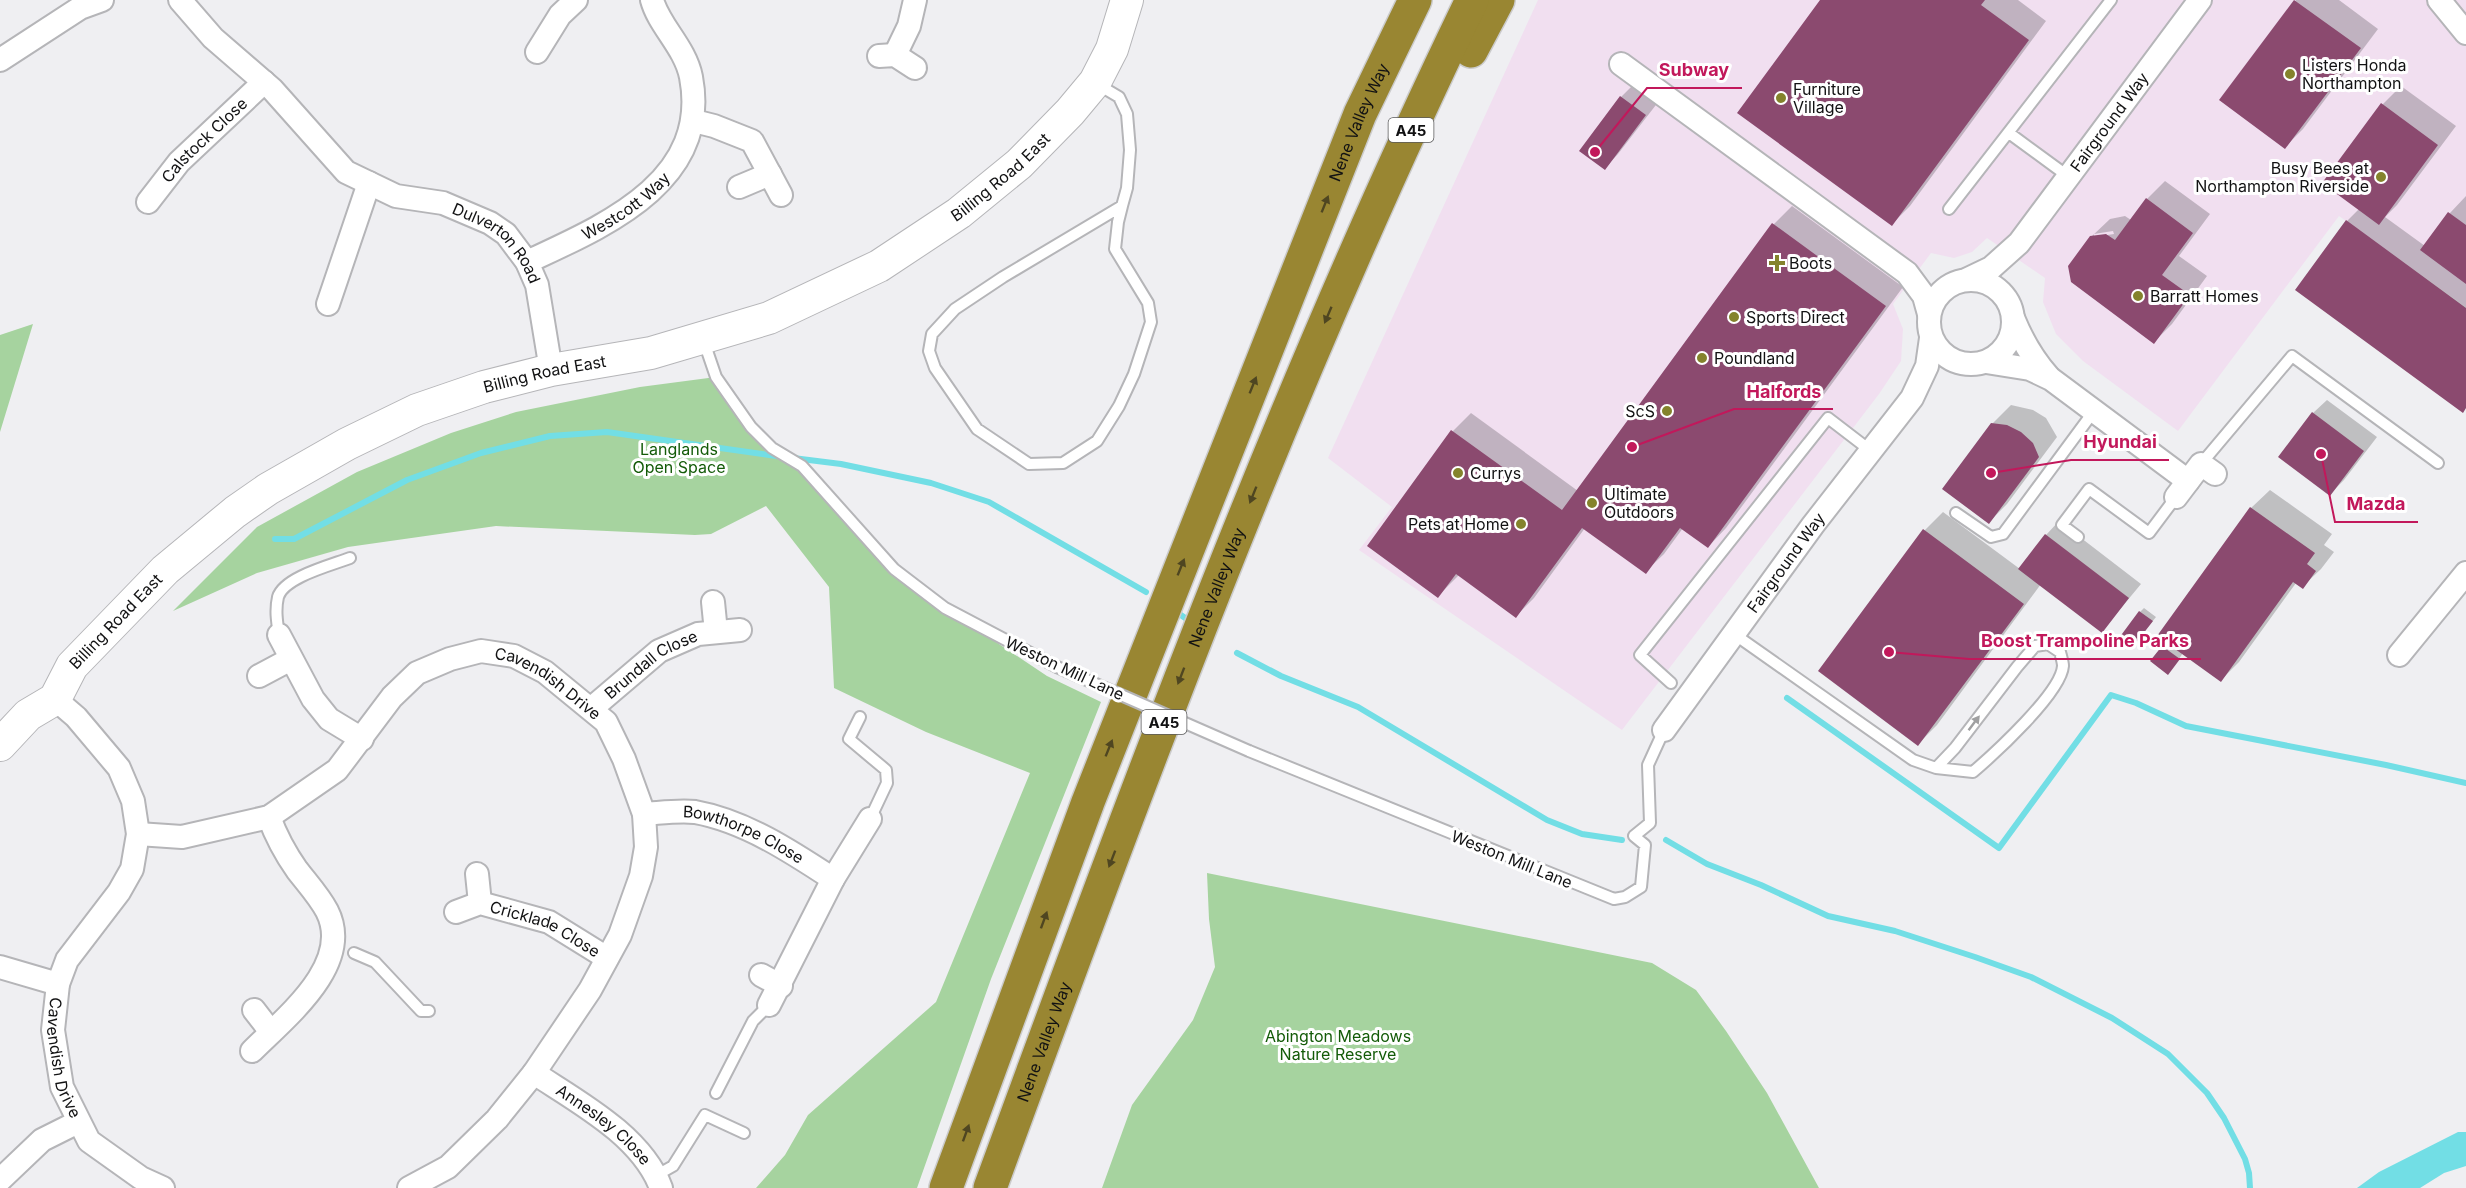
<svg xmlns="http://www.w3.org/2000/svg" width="2466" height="1188" viewBox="0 0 2466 1188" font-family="Inter,sans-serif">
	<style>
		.commercial { fill: #f1dff0 }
		.green { fill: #a6d39f }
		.water { fill: #72dee5 }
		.shadow { fill: #0003; fill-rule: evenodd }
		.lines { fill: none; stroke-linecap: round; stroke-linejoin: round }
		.stream { stroke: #72dee5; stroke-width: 6 }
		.building { fill: #8b4a6f }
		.lane-casing { stroke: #b5b5b8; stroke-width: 14 }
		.street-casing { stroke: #b5b5b8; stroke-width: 26 }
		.secondary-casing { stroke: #b5b5b8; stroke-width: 34 }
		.highway-casing { stroke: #cbcbcb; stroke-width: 36 }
		.lane { stroke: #fff; stroke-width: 10 }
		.street { stroke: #fff; stroke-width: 22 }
		.secondary { stroke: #fff; stroke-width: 32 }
		.highway { stroke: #998632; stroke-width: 33 }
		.lane-bridge-casing { stroke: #b5b5b8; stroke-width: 14; stroke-linecap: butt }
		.lane-bridge { stroke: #fff; stroke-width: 10 }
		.oneway { fill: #4f4621 }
		.oneway2 { fill: #a0a0a1 }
		.poi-dot { fill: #84832c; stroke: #fff; stroke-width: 2 }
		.labels { text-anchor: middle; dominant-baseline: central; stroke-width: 6; stroke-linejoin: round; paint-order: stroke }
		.shield { fill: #fff; stroke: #59595a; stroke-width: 1.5 }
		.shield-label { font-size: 15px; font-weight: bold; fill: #121213 }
		.poi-label { font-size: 16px; fill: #121213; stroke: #fff; text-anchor: start }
		.street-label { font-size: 16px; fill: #121213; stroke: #fff }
		.park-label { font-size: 16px; fill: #135b08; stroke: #fff }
		.leader { fill: none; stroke: #c2185b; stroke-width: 2 }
		.callout-dot { fill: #c2185b; stroke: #fff; stroke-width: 2 }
		.callout-label { font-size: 18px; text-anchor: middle; font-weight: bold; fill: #c2185b; stroke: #fff; stroke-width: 6; stroke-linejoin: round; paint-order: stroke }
	</style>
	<rect width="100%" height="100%" fill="#efeff2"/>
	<path class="commercial" d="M1538 0H2466V307L2339 216 2178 431 2083 361 2056 334 2043 302 2045 278 1987 238 1972 252 1954 258 1931 253 1893 304 1903 329 1901 361 1879 394 1622 730 1359 550 1392 507 1328 458Z"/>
	<path class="green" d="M33 324 0 432V335Z
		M716 377 751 427 802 466 894 569 945 608 1047 676 1101 702 991 979 917 1188H756L785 1155 808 1115 936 1002 1030 773 926 732 834 688 829 587 766 506 711 534 695 535 496 526 348 547 257 573 173 611 257 527 357 472 451 433 516 412 640 387Z
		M1207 873 1652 963 1696 990 1726 1031 1767 1093 1819 1188H1102L1132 1105 1193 1020 1215 967 1209 919Z"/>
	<path class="water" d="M2458 1132H2466V1166L2444 1173 2420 1188H2357L2379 1172Z"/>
	<path class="shadow" d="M1822 0H2018L2046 21 1910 206 1892 224Z
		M2296 0H2339L2378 29 2303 129 2285 147 2221 100Z
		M1635 83 1659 101 1618 154 1605 168 1581 150 1621 97Z
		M2401 86 2456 126 2397 205 2385 217 2425 246 2450 213 2466 196V408L2347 221 2359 209 2324 183 2383 104Z
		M2165 181 2210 214 2179 256 2207 276 2172 324 2154 342 2091 237 2110 219 2125 216 2131 220 2147 199ZM2113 231 2114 234 2094 237V234Z
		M1792 206 1903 287 1726 528 1708 547 1683 528 1664 554 1645 572 1585 528 1534 598 1516 616 1459 575 1438 596 1369 545 1453 431 1471 413 1578 491 1774 224Z
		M2327 400 2377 437 2344 480 2330 494 2313 413Z
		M2011 405 2033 410 2046 418 2057 437 2007 504 1989 522 1992 424Z
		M2270 490 2332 534 2324 545 2334 552 2321 569 2302 587 2296 583 2239 662 2221 680 2183 653 2172 669 2152 661 2168 642 2159 636 2251 508Z
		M1943 512 2020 569 2046 535 2059 521 2141 584 2102 631 2041 584 1937 725 1918 744 1820 671 1925 530Z
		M2144 608 2156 617 2136 642 2140 612Z"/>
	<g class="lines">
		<path class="stream" d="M793 458 841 464 931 483 989 502 1146 592
			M275 539H294L407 480 481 453 550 436 607 432 783 457
			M1178 613 1188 620
			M1237 653 1281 676 1358 707 1547 820 1582 834 1622 840
			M1787 698 1999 848 2111 695 2136 703 2186 726 2386 765 2466 783
			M1666 840 1707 864 1761 885 1828 916 1895 931 1975 957 2031 977 2112 1018 2168 1054 2207 1093 2224 1118 2245 1159 2249 1173 2250 1188"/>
	</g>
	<path class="building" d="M1820 0H1985L1981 5 2029 40 1892 226 1737 113Z
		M2294 0 2361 48 2285 149 2219 100Z
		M1620 96 1646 115 1605 170 1579 151Z
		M2381 103 2438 145 2379 225 2322 183Z
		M2146 198 2193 233 2162 275 2190 295 2154 344 2071 282 2068 266 2090 236 2106 234 2115 240Z
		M2448 212 2466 225V284L2420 250Z
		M2346 220 2466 308V408L2463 413 2295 290Z
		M1772 223 1886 306 1708 548 1680 528 1646 574 1582 528 1516 618 1456 574 1438 598 1367 546 1451 430 1562 510Z
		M2312 412 2364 451 2330 496 2278 457Z
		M1991 423 2007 425 2021 432 2033 443 2039 457 1989 524 1942 489Z
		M2250 507 2315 553 2307 564 2316 571 2303 589 2293 582 2221 682 2157 636Z
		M1923 529 2024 604 1918 746 1818 671Z
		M2045 534 2129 598 2102 633 2018 569Z
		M2139 611 2153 621 2132 648 2119 638Z
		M2162 646 2180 659 2168 675 2150 661Z"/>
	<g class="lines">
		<g class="lane-casing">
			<path id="lane" d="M1097 84 1119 97 1127 114 1130 150 1127 188 1122 206 1118 222 1115 249 1148 303 1151 322 1134 374 1119 406 1097 441 1063 463 1029 464 977 429 935 368 929 351 932 334 955 309 1003 277 1122 206
				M2009 133 2069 177
				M1949 209 2111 0
				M703 339 716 377 751 427 772 448 802 466 894 569 945 608 1057 667
				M2201 464 2292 356 2438 463
				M1956 513 1991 537 2003 534 2094 411
				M2078 537 2062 525 2089 489 2149 533 2176 497
				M1734 634 1913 760 1936 768 1973 772C1994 754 2061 693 2063 666 2063 662 2061 656 2060 652L2048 644 2035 646 2017 667 1955 748 1936 768
				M279 635C277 622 275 610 278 597 284 577 332 565 350 558
				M1671 683 1640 655 1828 418 1871 451
				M860 717 849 739 886 770 887 783 870 819
				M1249 751 1614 899 1625 897 1641 887 1645 845 1634 836 1650 823 1648 765 1664 730
				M354 953 375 962 421 1011H429
				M716 1093 753 1021 769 1005
				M657 1175 673 1166 705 1115 744 1133"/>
		</g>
		<g class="street-casing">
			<g id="street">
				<path id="s1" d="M180 0 213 38 272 89 346 172 396 196 443 203 490 223 506 234 527 262 537 285 551 370"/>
				<path d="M2439 0 2466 33"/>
				<path d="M537 52 560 15 576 0"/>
				<path d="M895 55 909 26 915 0"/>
				<path d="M879 56 895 55 915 68"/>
				<path d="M0 60 80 8 102 0"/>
				<path d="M1621 64 1907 273 1924 296 1929 314"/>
				<path d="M694 121 714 126 752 141 781 195"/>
				<path d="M739 187 770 174"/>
				<path id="s2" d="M148 202 179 162 264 82"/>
				<path id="s3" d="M527 262C604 226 711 182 691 77 685 47 659 26 652 0"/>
				<path id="s4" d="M1968 279 1991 268 2019 243 2200 0"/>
				<circle cx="1971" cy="322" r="42"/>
				<path d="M328 304 369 183"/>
				<path d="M2013 318C2022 340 2032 358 2048 376"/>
				<path d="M1986 362 2030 369 2051 379 2188 481"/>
				<path d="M2176 497 2201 464 2215 474"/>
				<path d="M713 602 716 632"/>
				<path d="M279 635 313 699 329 719 362 739"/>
				<path d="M2399 655 2466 573"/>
				<path d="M259 676 291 659"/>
				<path id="s5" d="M55 699 76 717 119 768 133 801 138 834 132 869 119 892 67 960 58 984 53 1030 62 1087 89 1141 141 1178 163 1188"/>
				<path id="s6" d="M592 708 659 651 698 634 740 630"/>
				<path id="s7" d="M1664 730 1813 525 1912 398 1927 366 1931 338"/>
				<path id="s8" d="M644 814C660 813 679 810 695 812 745 821 792 852 833 879L870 819"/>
				<path id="s9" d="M138 834 182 837 269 817 337 770 392 697 417 673 450 659 481 651 514 656 545 672 606 722 624 759 644 814 646 847 641 876 620 935 590 990 534 1073 497 1119 448 1167 409 1188"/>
				<path d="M477 874 480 903"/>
				<path id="s10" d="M456 912 480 903 549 922 607 958"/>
				<path d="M0 967 58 984"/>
				<path d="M761 975 781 986"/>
				<path d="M769 1005 833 879"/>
				<path d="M254 1010 271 1032"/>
				<path d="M252 1051C286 1017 354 964 327 911 319 896 307 883 297 870 285 853 276 836 269 817"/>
				<path id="s11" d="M534 1073C578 1102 642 1136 661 1188"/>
				<path d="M0 1180 42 1140 78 1122"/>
			</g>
		</g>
		<g class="secondary-casing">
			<g id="secondary">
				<path id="s12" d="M0 745 28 715 55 699 72 666 165 570 235 512 268 489 347 444 417 410 484 387 551 370 651 353 769 318 879 266 959 213 1019 164 1070 112 1095 82 1112 49 1127 0"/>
			</g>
		</g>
		<g class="highway-casing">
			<g id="highway">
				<path d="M1471 51 1498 0"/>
				<path id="s13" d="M946 1188 1088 802 1360 114 1415 0"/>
				<path id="s14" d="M990 1188C1137 787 1285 385 1472 0"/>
			</g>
		</g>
		<use href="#lane" class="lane"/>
		<use href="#street" class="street"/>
		<use href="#secondary" class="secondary"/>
		<use href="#highway" class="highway"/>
		<g class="lane-bridge-casing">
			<path id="lane-bridge" d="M1057 667 1249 751"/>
		</g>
		<use href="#lane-bridge" class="lane-bridge"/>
	</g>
	<defs><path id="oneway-solid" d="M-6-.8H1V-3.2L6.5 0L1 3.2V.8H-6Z" transform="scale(1.5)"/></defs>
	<g class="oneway">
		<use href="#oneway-solid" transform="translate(1325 204) rotate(-68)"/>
		<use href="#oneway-solid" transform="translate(1328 315) rotate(113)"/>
		<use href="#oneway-solid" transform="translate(1253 385) rotate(-68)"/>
		<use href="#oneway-solid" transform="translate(1253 495) rotate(112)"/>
		<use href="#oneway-solid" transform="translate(1181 567) rotate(-68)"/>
		<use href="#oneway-solid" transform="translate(1181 676) rotate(111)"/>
		<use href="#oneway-solid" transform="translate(1109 748) rotate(-68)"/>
		<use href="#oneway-solid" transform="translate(1112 859) rotate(111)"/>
		<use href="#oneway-solid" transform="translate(1044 920) rotate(-70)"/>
		<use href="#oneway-solid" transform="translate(966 1133) rotate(-70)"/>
	</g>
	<use class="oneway2" href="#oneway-solid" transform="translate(1974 723) rotate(-53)"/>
	<g class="poi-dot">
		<circle cx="2290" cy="74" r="6"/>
		<circle cx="1781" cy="98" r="6"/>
		<circle cx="2381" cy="177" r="6"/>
		<path d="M1774 254h6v6h6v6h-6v6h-6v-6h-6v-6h6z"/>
		<circle cx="2138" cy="296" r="6"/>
		<circle cx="1734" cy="317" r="6"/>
		<circle cx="1702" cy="358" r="6"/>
		<circle cx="1667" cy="411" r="6"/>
		<circle cx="1458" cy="473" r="6"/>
		<circle cx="1592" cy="503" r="6"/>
		<circle cx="1521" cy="524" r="6"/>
	</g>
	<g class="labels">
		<g class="shield">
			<rect x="1388.5" y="118" width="45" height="24" rx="4.5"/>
			<rect x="1141.5" y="710" width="45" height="24" rx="4.5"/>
		</g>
		<g class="shield-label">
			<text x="1411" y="130">A45</text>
			<text x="1164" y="722">A45</text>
		</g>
		<g class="poi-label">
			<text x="2302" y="65">Listers Honda<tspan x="2302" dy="18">Northampton</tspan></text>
			<text x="1793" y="89">Furniture<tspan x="1793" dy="18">Village</tspan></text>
			<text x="2369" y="168" text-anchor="end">Busy Bees at<tspan x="2369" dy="18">Northampton Riverside</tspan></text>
			<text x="1789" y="263">Boots</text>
			<text x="2150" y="296">Barratt Homes</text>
			<text x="1746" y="317">Sports Direct</text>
			<text x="1714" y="358">Poundland</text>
			<text x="1655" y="411" text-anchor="end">ScS</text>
			<text x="1470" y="473">Currys</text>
			<text x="1604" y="494">Ultimate<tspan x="1604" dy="18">Outdoors</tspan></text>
			<text x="1509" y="524" text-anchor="end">Pets at Home</text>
		</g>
		<g class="street-label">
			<text stroke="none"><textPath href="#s4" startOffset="214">Fairground Way</textPath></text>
			<text stroke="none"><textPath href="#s13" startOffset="1143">Nene Valley Way</textPath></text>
			<text stroke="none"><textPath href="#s2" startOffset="84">Calstock Close</textPath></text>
			<text stroke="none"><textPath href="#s12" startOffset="1180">Billing Road East</textPath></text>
			<text stroke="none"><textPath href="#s3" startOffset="114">Westcott Way</textPath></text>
			<text stroke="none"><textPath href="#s1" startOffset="412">Dulverton Road</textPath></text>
			<text stroke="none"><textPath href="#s12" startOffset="676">Billing Road East</textPath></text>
			<text stroke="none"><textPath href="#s7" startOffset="207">Fairground Way</textPath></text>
			<text stroke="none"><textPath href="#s14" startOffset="642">Nene Valley Way</textPath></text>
			<text stroke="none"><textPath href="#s12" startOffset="172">Billing Road East</textPath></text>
			<text stroke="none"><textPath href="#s6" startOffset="74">Brundall Close</textPath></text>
			<text transform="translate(1065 668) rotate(25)">Weston Mill Lane</text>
			<text stroke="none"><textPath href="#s9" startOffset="486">Cavendish Drive</textPath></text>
			<text stroke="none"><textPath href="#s8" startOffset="104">Bowthorpe Close</textPath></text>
			<text transform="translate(1512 859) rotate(22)">Weston Mill Lane</text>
			<text stroke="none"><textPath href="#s10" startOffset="96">Cricklade Close</textPath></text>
			<text stroke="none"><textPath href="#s14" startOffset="156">Nene Valley Way</textPath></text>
			<text stroke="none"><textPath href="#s5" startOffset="412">Cavendish Drive</textPath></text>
			<text stroke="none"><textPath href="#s11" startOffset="87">Annesley Close</textPath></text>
		</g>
		<g class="park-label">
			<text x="679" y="449">Langlands<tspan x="679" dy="18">Open Space</tspan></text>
			<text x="1338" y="1036">Abington Meadows<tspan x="1338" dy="18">Nature Reserve</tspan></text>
		</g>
	</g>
	<path class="leader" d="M1595 152L1647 88H1742M1632 447L1734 409H1833M1991 473L2071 460H2169M2321 454L2335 522H2418M1889 652L1969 659H2201"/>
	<g class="callout-dot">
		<circle cx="1595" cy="152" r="6"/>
		<circle cx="1632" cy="447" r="6"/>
		<circle cx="1991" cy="473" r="6"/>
		<circle cx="2321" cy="454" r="6"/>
		<circle cx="1889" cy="652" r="6"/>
	</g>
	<g class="callout-label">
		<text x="1694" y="76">Subway</text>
		<text x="1784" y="398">Halfords</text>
		<text x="2120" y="448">Hyundai</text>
		<text x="2376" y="510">Mazda</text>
		<text x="2085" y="647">Boost Trampoline Parks</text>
	</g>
</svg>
